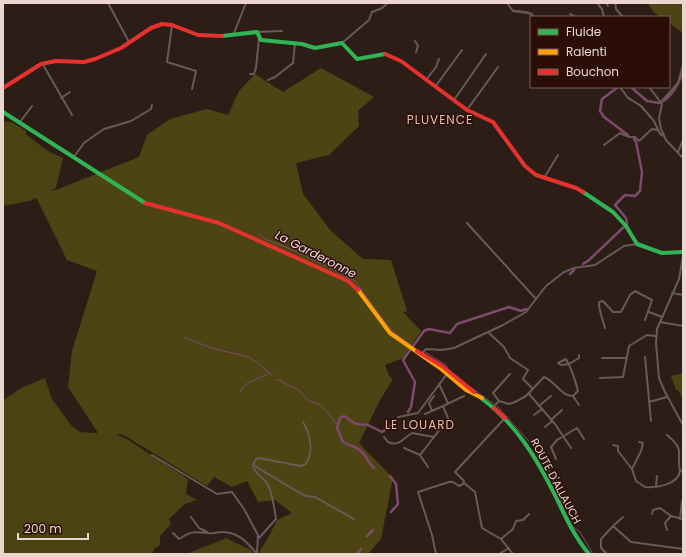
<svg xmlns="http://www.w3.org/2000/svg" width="686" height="557" viewBox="0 0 686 557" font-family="Poppins,sans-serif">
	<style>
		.green { fill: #4b4214 }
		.forest { fill: #4d4414 }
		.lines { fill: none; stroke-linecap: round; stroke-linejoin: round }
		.stream { stroke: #7e4a6c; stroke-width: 1 }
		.canal { stroke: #7e4a6c; stroke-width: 2.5 }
		.street { stroke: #685a56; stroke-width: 2 }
		.fast { stroke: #30b455; stroke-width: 4 }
		.slow { stroke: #ff9f0a; stroke-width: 4 }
		.jam { stroke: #e5322d; stroke-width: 4 }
		.labels { text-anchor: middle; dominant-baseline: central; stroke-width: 3; stroke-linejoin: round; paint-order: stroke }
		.street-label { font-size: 11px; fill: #ebd6cf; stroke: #2b0f06 }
		.neighbourhood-label { font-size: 12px; letter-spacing: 1px; fill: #e5bdaf; stroke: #2b0f06 }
		.water-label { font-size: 12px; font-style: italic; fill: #f5d2e8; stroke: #2b0f06 }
	</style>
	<rect width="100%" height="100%" fill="#2d1d17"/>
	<path class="green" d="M3 121 12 122 26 131V134L46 150 63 158 56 188 30 201 3 206Z
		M683 373V399L678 390H676L671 376Z
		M45 378 52 399 71 425 80 432 114 434 125 438 188 479 186 494 197 500 185 504 169 519 171 524 160 536V545L154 549 152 554H3V400L23 387Z
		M226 538 249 549 255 554H187C200 548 213 544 226 538Z"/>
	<path class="forest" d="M648 3H683V33L669 23V17C657 17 653 13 648 3Z
		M321 68 374 97 358 111 359 126 329 155 296 163 303 194 331 231 363 259 391 260 407 311 403 312 421 331 403 358 385 365 389 376 393 379 379 402 359 443 393 478 381 539 368 554H261L260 550 267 540 277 520 292 513 275 500 258 502 247 481 232 487 214 477 207 486 122 434 100 436 68 387 72 351 97 271 67 260 34 193 56 190 139 157 147 135 170 119 207 109 228 115 239 91 255 74 283 92Z"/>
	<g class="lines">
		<path class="stream" d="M513 10 529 12 533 14
			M628 97 643 107
			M259 234 265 239 298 252 355 281 388 326 396 334 411 345
			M185 338C197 342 210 348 223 351 245 356 252 355 269 373
			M425 352 446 365 449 371
			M276 379 300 391 307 400 320 405 338 425
			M466 384 494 404
			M240 392C244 381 260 379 269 373L273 376
			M497 406 536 449 551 474 565 512 572 526 580 532 593 554"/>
		<path class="canal" d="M618 87 602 99 600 111 604 117 628 135
			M631 87 647 101 659 103C672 98 679 83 683 71
			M583 264 589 260 627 224 626 218 615 205 625 195 635 196 640 191 642 172 636 142 634 139
			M570 274 574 270
			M408 412 411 407 415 382 403 360 424 331 429 329 450 333 457 324 509 307 521 311 526 309
			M374 468C368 463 368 458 363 453 357 446 350 446 343 442L337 428 340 418 344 416 356 424 368 425 382 432 392 425
			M390 476 396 484 398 504 391 512
			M367 536 373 530
			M357 554 361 549"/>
		<path class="street" d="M108 3 129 42
			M507 3 513 11 528 13 535 17
			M597 3 602 9 604 17
			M606 3 608 6
			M615 3 616 9 623 17
			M570 14 576 17
			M172 25 167 62 196 71 192 89
			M257 32 282 31
			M234 33 246 3
			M415 41 418 46 416 52
			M342 43 369 20 372 12 382 8 388 3
			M42 63 72 115
			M250 74H254L256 68 259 38
			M268 80 275 77 293 63 295 43
			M426 80 436 67 439 59
			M435 87 462 50
			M620 87 628 98 641 106 654 121 660 134 664 136
			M649 87 662 104 659 118 661 129 666 140 683 158
			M61 98 70 92
			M454 100 486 54
			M661 102 678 83 683 65
			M467 110 498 67
			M20 122 32 106
			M604 145 620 133 629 137H635L639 141 652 129 658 130
			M678 152 683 140
			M73 158 84 143 98 133 104 129 131 121 151 109 152 105
			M544 178 558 155
			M467 223 536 299
			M683 256 679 279 657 329 656 343 659 378 665 392 683 425
			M672 293 683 295
			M649 312 662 317
			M660 322 683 326
			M605 328C603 321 598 307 599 302L603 301 613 312H621L630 295 635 291 652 300 645 320
			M489 333 504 347 510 358 528 370 523 379 533 389
			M421 354 426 349 442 350 454 348 503 325 526 312 546 286 564 272 574 268 595 265 624 246 637 244
			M645 357 651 421
			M602 358H627
			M600 378 623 377 629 346 647 335 655 336
			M439 384 448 403
			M529 394 555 424 571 448
			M573 396 579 405
			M499 401 493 393 510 374
			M649 402 667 397
			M539 406 551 396
			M493 407 499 401 509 404 515 402 526 396 544 377C555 381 562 397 573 396L578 391C575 379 572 370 566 359L558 363 561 365 569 364 579 358V355
			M432 411 429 403 434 396
			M425 414 443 406
			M534 415 542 409
			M398 417 418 413 447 374
			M551 420 562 410
			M545 427 552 421
			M667 435C686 451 676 451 680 471H683
			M384 437 388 442C400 447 403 438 412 433L434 437 448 418 443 406 464 396
			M613 445 618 446V451L632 469 636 481 645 487C656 488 678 485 680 471
			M404 448 420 455 434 437
			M152 455 217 494 232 492 244 509 258 535 257 554
			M420 455 428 467
			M556 459 551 447 557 440 577 428 584 439
			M253 465 305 496 315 497 354 519
			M253 465 256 459 259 458 300 466 306 464C314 451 310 434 303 422
			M253 466C254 474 265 478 268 485 273 495 274 508 276 519L259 538
			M632 469 641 451 643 443 639 442
			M464 483 475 492 482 528 501 539 513 554
			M656 486 657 476
			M652 514 653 510 660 508 671 516
			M191 517 199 528 207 532
			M680 519 682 501
			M613 526 623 517
			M667 530 665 523 671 516 683 519
			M173 533 179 539C194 530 192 532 208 533 213 534 216 532 221 532 237 531 247 542 257 554
			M501 539 513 529 516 521 523 520 529 514
			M436 554 432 535 418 492 449 482H453L459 486 463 484 464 481 455 472 505 418
			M499 554 509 548
			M607 554 601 548V539L613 526 631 542 683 549"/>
		<path class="fast" d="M222 36 257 32 261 40 302 44 315 48 342 43 357 59 385 54
			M3 112 145 203
			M583 192 613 212 626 226 637 244 662 253 683 252
			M481 398C516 424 536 457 555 495 565 516 574 536 589 554"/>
		<path class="slow" d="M358 290 390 333 440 368 466 390 482 398"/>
		<path class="jam" d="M385 54 401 61 467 110 493 122 525 166 536 175 576 188 583 192
			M3 88 41 64 56 61 84 62 95 59 121 48 151 28 162 24 172 25 198 35 222 36
			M145 203 219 223 348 281 358 290
			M417 351 442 366 474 392
			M494 408 505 418"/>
	</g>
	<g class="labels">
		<g class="street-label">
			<text transform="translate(556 481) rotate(62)">ROUTE D'ALLAUCH</text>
		</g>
		<g class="neighbourhood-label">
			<text x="440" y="119">PLUVENCE</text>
			<text x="420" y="424">LE LOUARD</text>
		</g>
		<g class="water-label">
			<text transform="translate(316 254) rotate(27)">La Garderonne</text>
		</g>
	</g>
	<rect width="686" height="557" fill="none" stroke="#ebd6cf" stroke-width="8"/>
	<rect x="530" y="16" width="140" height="72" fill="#2b0f06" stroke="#785f56"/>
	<rect x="538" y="29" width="20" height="6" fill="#30b455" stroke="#785f56"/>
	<text x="566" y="36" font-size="12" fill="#ebd6cf">Fluide</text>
	<rect x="538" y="49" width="20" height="6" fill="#ff9f0a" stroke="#785f56"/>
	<text x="566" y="56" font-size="12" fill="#ebd6cf">Ralenti</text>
	<rect x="538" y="69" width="20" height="6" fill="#e5322d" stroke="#785f56"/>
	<text x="566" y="76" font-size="12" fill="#ebd6cf">Bouchon</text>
	<path d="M18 533v6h70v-6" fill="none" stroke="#ebd6cf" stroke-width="2"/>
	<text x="24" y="533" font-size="12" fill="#ebd6cf" stroke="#2b0f06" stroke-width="3" paint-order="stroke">200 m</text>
</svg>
